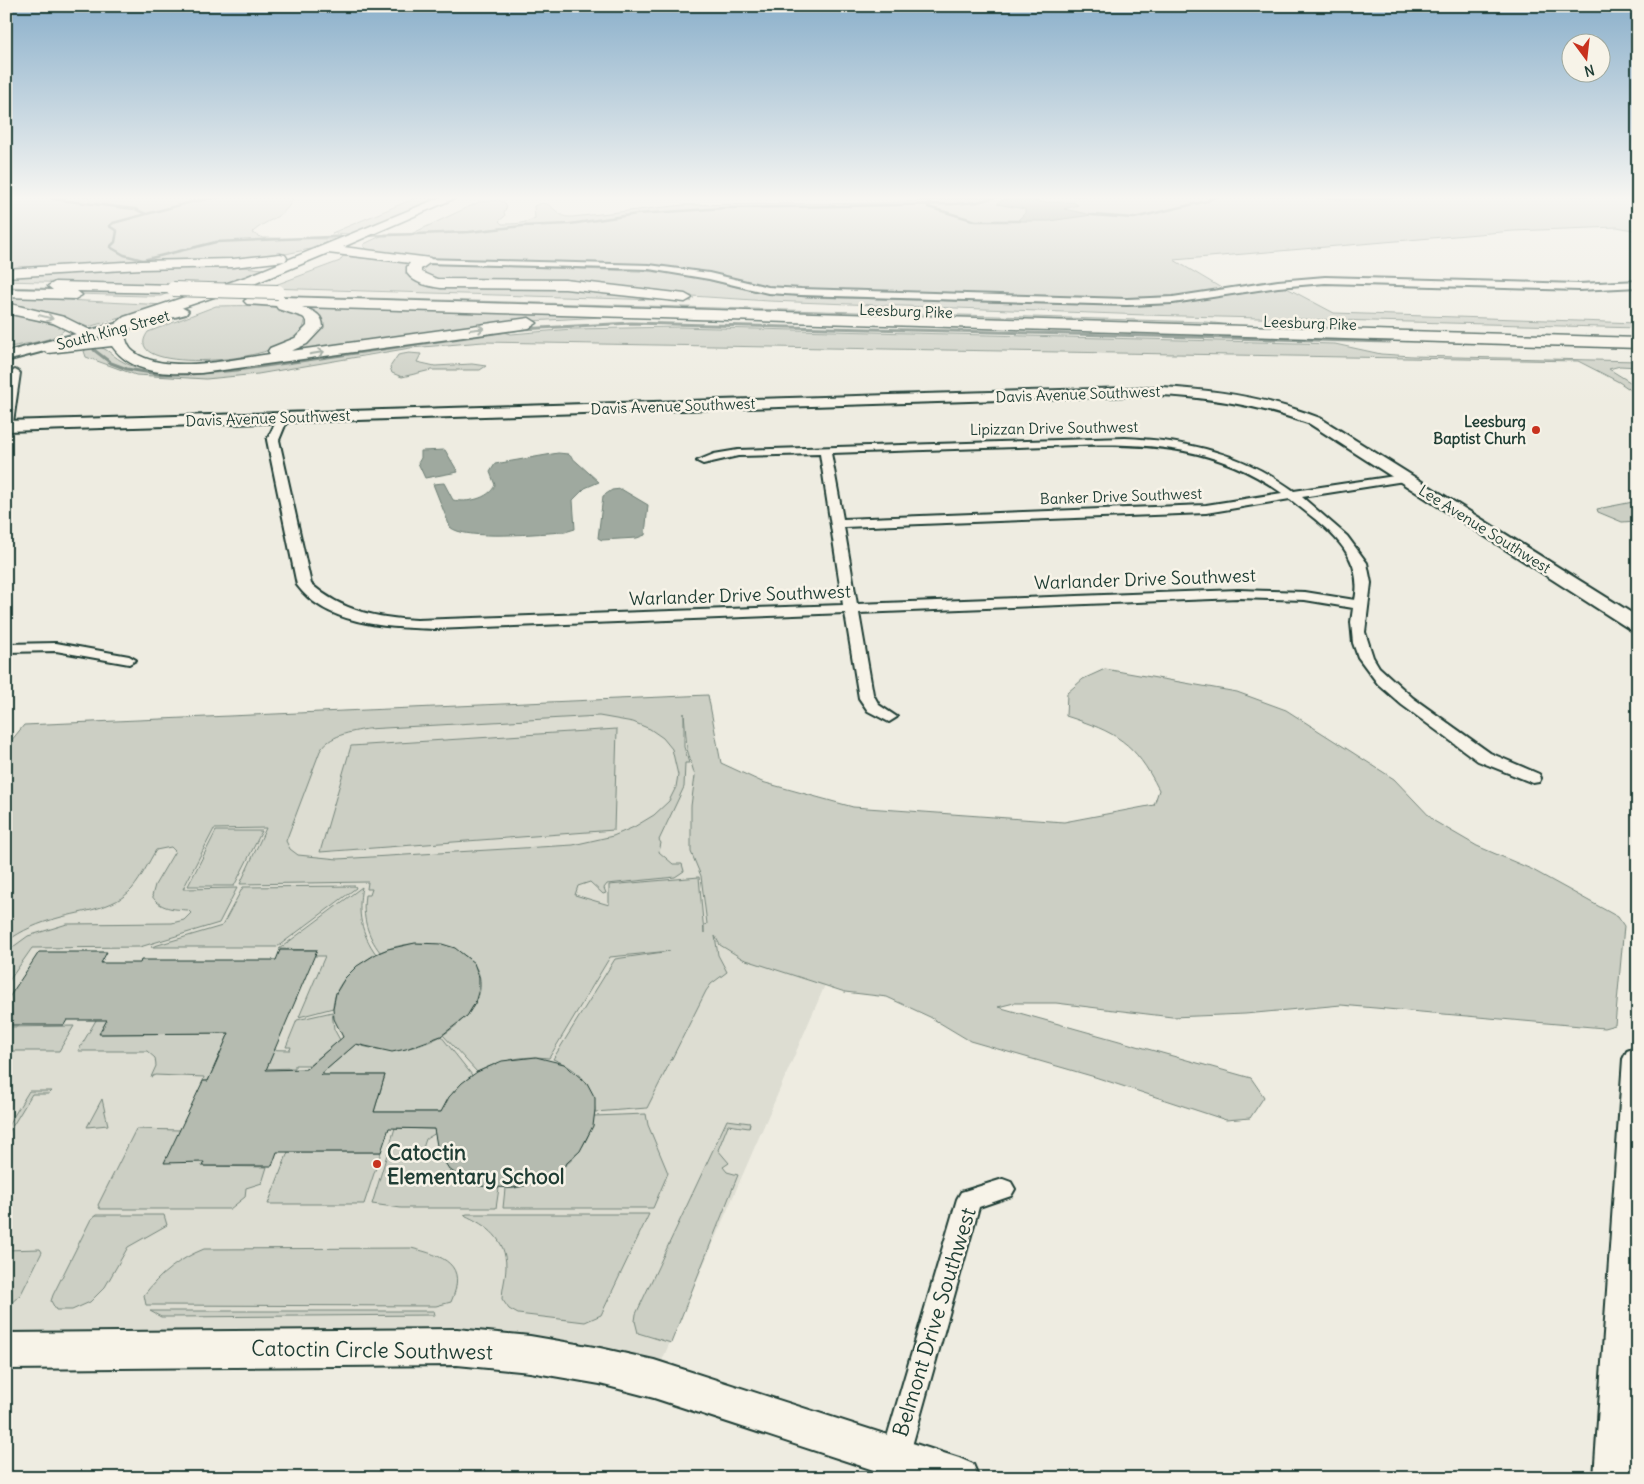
<svg xmlns="http://www.w3.org/2000/svg" width="1644" height="1484" viewBox="0 0 1644 1484" font-family="Delius,sans-serif">
	<style>
		.built { fill: #ddddd2 }
		.green { fill: #cccfc4; stroke: #76867c; fill-rule: evenodd }
		.water { fill: #9fa99f; stroke: #6c7e74 }
		.lines { fill: none; stroke-linecap: round; stroke-linejoin: round }
		.stream-far1 { stroke: #6c7e74; stroke-width: 2.5 }
		.stream { stroke: #6c7e74; stroke-width: 3 }
		.building { fill: #b5bbb0; stroke: #1f3d34 }
		.street-casing { stroke: #1f3d34; stroke-width: 4 }
		.secondary-casing { stroke: #1f3d34; stroke-width: 4 }
		.primary-casing { stroke: #1f3d34; stroke-width: 4 }
		.highway-casing { stroke: #1f3d34; stroke-width: 3 }
		.street { fill: #f7f3e8; fill-rule: evenodd }
		.secondary { fill: #f7f3e8; fill-rule: evenodd }
		.primary { fill: #f7f3e8; fill-rule: evenodd }
		.highway { fill: #f7f3e8; fill-rule: evenodd }
		.highway-bridge-casing { stroke: #1f3d34; stroke-width: 16; stroke-linecap: butt }
		.highway-bridge { stroke: #f7f3e8; stroke-width: 14 }
		.oneway { stroke: #8b988e }
		.poi-dot { fill: #c8321e; stroke: #f7f3e8; stroke-width: 2 }
		.labels { text-anchor: middle; dominant-baseline: central; stroke-width: 5; stroke-linejoin: round; paint-order: stroke }
		.far-street-label { font-size: 15px; fill: #1f3d34; stroke: #f7f3e8 }
		.far-poi-label { font-size: 15px; font-weight: bold; fill: #1f3d34; stroke: #f7f3e8; text-anchor: end }
		.street-label { font-size: 18px; fill: #1f3d34; stroke: #f7f3e8 }
		.near-poi-label { font-size: 21px; font-weight: bold; fill: #1f3d34; stroke: #f7f3e8; text-anchor: start }
		.near-street-label { font-size: 21px; fill: #1f3d34; stroke: #f7f3e8 }
	</style>
	<rect width="100%" height="100%" fill="#eeece1"/>
	<filter id="ink" filterUnits="userSpaceOnUse"><feTurbulence type="fractalNoise" baseFrequency=".02" numOctaves="2"/><feDisplacementMap in="SourceGraphic" scale="10" xChannelSelector="R" yChannelSelector="G"/><feConvolveMatrix kernelMatrix="1 2 1 2 8 2 1 2 1" color-interpolation-filters="sRGB"/></filter>
	<g filter="url(#ink)">
		<path class="built" d="M683 697 835 962 654 1379 600 1366 6 1351V747L24 725Z"/>
		<path class="green" d="M6 196H294C285 220 268 217 252 233L263 238 336 239 310 249 266 258 6 271Z
			M420 196H443L350 234 332 233Z
			M1000 196H1638V231L1617 227 1513 231 1174 260 1228 292 1154 301 801 292 750 286 670 269 425 261 370 251 364 247V244L385 234H411L479 202 499 200 505 203 507 207 504 212 505 216 499 221 502 224C515 224 524 224 535 218L534 206C548 199 550 207 560 214 563 217 568 217 572 217L684 205 886 203Z
			M343 256 409 263 413 278 629 292 692 301 267 288 340 261Z
			M435 264 662 272 691 276 750 290 805 297 1139 306 1179 303 1285 287 1334 313 1638 323V328L1145 315 769 301 444 280 428 275 421 268 424 265Z
			M232 266 264 269 219 287 6 281V275L102 269Z
			M6 287 170 292 161 296H147L6 292Z
			M263 295 1205 322 1241 326 284 300Z
			M6 297 166 305 88 327 64 318 6 306Z
			M216 306C239 306 289 302 305 320 304 362 156 372 145 347 142 342 145 336 148 332Z
			M300 307 620 316 531 321 270 357 314 333Z
			M6 312 66 328C55 342 26 343 10 347L6 346Z
			M678 327 1335 344 1381 354 1412 356 1638 361V367L1620 366 1609 369 1638 387V395L1619 382 1578 361 483 342 410 348 258 374 206 379 136 375 86 357 84 351C88 348 92 346 98 347 107 348 113 356 120 360 132 368 153 372 167 372 218 373 268 364 317 356 379 347 440 338 501 331L511 334 572 329Z
			M409 353 421 354 417 362 435 366 472 364 486 366 480 370H431L402 377 392 373 390 367 398 355Z
			M1638 501V517L1632 518 1637 521 1622 522 1598 512 1597 509Z
			M1105 669 1237 692 1286 710 1394 779 1434 821 1477 846 1531 869 1618 917 1624 926 1615 1025 1604 1028 1569 1025 1341 1005 1245 1014 1172 1017 1056 1003H1014L998 1007 1251 1078 1264 1097 1250 1118 1226 1120 1095 1077 970 1041 930 1017 887 997 845 992 743 959 720 945 715 936 718 955 727 972 711 984 706 991 647 1108 595 1112C594 1084 578 1069 553 1059L615 959 670 951 610 957 549 1058C522 1055 501 1060 477 1072L443 1035C525 982 458 920 380 952 367 935 362 917 365 895H370L372 889H367L368 882 240 884 266 828 214 829 183 889 237 888 219 923 140 947 32 948 6 985V952L28 936 67 924 172 923 184 920 191 913 188 910C173 909 160 909 152 896L155 885 175 851 171 847 156 850C148 863 142 877 132 889 114 909 82 911 58 918 39 923 22 930 6 942V747L24 725 708 695 721 763 762 782 853 807 1064 822 1154 805 1159 790C1135 742 1116 732 1066 716L1067 693 1083 679ZM684 713 687 749 695 776 691 806V852L701 876 707 924 704 925V933L699 877 609 885V905L575 895 578 886 590 882 603 894 606 893 604 888 607 884 675 877 684 871 682 864H673L659 852 661 843 659 840 684 787 685 763H689L684 747ZM599 716 633 722 650 729 663 738 672 749 678 775 676 787 669 801 654 815 634 827 613 836 573 845 338 859 298 855 290 849 286 841 320 751C329 735 351 732 367 729Z
			M617 729 614 830 320 852 351 746Z
			M216 831H262L234 886H188Z
			M355 886 356 888 277 947H151L222 926 243 887Z
			M362 887C357 913 361 933 376 954 355 966 334 983 333 1008L299 1017 325 956H315L317 950 279 949Z
			M332 1012 334 1029 340 1040 310 1065H295V1068L260 1069 242 1049 290 1050 291 1047H286L297 1020Z
			M99 1015H110L100 1034 229 1033 208 1081H203L204 1077 155 1075 151 1077 156 1066 155 1058 147 1051H78Z
			M74 1026 59 1051H6V1027Z
			M441 1036 472 1075 454 1091 441 1112H374L385 1075H320L356 1044C385 1054 414 1051 441 1036Z
			M29 1091H52L49 1094H32L6 1137V1129Z
			M102 1099 108 1125 87 1127Z
			M646 1114 648 1125 668 1173 653 1208H503L505 1189C547 1187 587 1159 594 1116Z
			M727 1120 750 1123 749 1128 728 1125 718 1150 729 1163 723 1167 727 1172 738 1175 671 1343 638 1333 635 1321 636 1314Z
			M395 1128 436 1129V1133L426 1139 423 1148 432 1152 438 1151C449 1176 473 1187 499 1188L496 1208H401L372 1204Z
			M136 1129 180 1130 204 1162 203 1166 267 1167 262 1183 246 1188 245 1197 230 1209H100L98 1205Z
			M288 1152H381L364 1204H268Z
			M467 1214H649L601 1315 585 1322 518 1314 509 1309 502 1299C502 1288 506 1278 506 1267 506 1239 488 1226 464 1215Z
			M96 1215H164L167 1225 128 1247 105 1287 90 1302 72 1310H56L51 1301 53 1295 91 1219Z
			M411 1248C444 1256 468 1264 451 1302L436 1306 146 1305 144 1295C160 1274 179 1259 204 1249Z
			M40 1249 42 1252 21 1294 6 1308V1250Z
			M150 1311H434L435 1315 171 1317H161Z"/>
		<path class="water" d="M1018 196H1026L1038 202H1073L1078 205 1064 209 1092 215 1049 221H1020L1018 220 1025 213V209L997 204 1002 200Z
			M445 450 458 472 425 478 418 463 421 458V451Z
			M558 453 568 454 599 482 585 488 573 500 575 529 565 532C542 533 464 541 450 527L433 484 444 483 453 500C467 503 489 499 495 485L490 472 495 464Z
			M621 489 648 505 645 535 637 538 602 540 598 538 603 496 612 490Z"/>
		<g class="lines">
			<path class="stream-far1" d="M224 196 191 202 113 223 109 226 117 231 115 242 110 247 124 255 143 260 216 242 352 236
				M1299 196 1357 199 1402 196
				M52 199 135 209 146 214
				M928 207 976 221H1020
				M1092 215 1134 218 1207 201 1218 196
				M363 236 469 232 522 226 570 224 637 214 724 208 954 204 977 202 1000 196"/>
			<path class="stream" d="M94 350 111 363 127 369 158 374H190L237 370 522 329 631 323 1390 342"/>
		</g>
		<path class="building" d="M415 943 442 944 455 948 474 963 479 977V989L475 1003 467 1016 441 1036 406 1049 392 1052 356 1044 320 1075H385L374 1112H441L449 1097 462 1083 477 1072 502 1061 536 1057 564 1064 587 1083 595 1098V1110L593 1126 580 1151 556 1173 539 1181 513 1188 479 1186 467 1182 449 1169 438 1151 434 1129 389 1128 381 1152H277L272 1166H202L204 1162 164 1163 203 1081H208L229 1033 99 1034 107 1020H67L64 1025H6V1002L39 952H107L101 963H140L141 960H276L280 950H317L266 1070 306 1069 343 1037 334 1019 333 1008 336 993 345 978 357 966 376 954 388 949Z"/>
		<g class="lines">
			<g class="street-casing">
				<path id="street" d="M422 259 649 265 709 273 768 287 801 289 1127 299 1173 297 1278 281 1325 277 1579 284 1638 281V287L1579 290 1325 283 1278 287 1173 303 1127 305 801 295 768 293 709 279 649 269 425 263 421 261Z
					M15 370 20 373 12 429 6 432V395L10 373Z
					M283 415 288 418 279 440 311 584C342 611 376 618 417 620L843 605 820 454 738 456 703 464 697 461 714 454 738 450 1125 438C1190 441 1241 453 1294 491L1408 474V480L1404 481 1302 497 1347 536 1367 563 1371 583 1365 632 1373 657 1379 667 1413 698 1490 753 1539 774 1541 778 1539 782 1533 783 1478 761 1402 705 1378 684 1358 657 1353 643 1351 622 1353 608 1305 600 1238 598 859 613 873 694 879 705 897 717 889 722 868 711 859 698 845 613 435 629C389 627 327 626 297 585L267 440 278 418ZM1077 445C1153 443 1218 447 1282 493L1206 505 843 519 831 453ZM1290 499C1323 526 1365 552 1355 600L1305 592 1238 590 857 604 844 527 1206 513Z
					M56 643 129 656 136 660 129 664 56 651 6 652V644Z
					M1003 1179 1011 1182 1015 1189 1011 1196 979 1207 903 1478H875L957 1199 961 1192Z"/>
			</g>
			<g class="secondary-casing">
				<path id="secondary" d="M1162 387C1217 390 1269 398 1320 418L1638 617V632L1631 630 1310 424C1262 406 1213 398 1162 395L6 431V421Z
					M1638 1047V1390L1634 1478H1594L1623 1059 1627 1051Z
					M457 1329 530 1336 600 1348 654 1360 959 1458 973 1464 979 1478H898L654 1398 600 1384 530 1372 457 1365 6 1369V1333Z"/>
			</g>
			<g class="primary-casing">
				<path id="primary" d="M181 307 188 311 186 314 6 361V352Z"/>
			</g>
			<g class="highway-casing">
				<path id="highway" d="M444 196H460L343 247 430 258 432 261 421 269V272L437 279 565 280 685 294 692 298 685 302 565 289 441 288C428 286 415 284 407 273V267L410 263 328 253 256 283 136 323 124 331C126 339 127 347 134 352 165 375 234 359 270 354L268 351 270 348 295 338 307 326V321L303 317 278 309 276 306 247 304 244 301 252 296 1638 338V348L302 307C313 311 323 314 323 327L307 344 291 351 529 318 537 323 529 328 201 373C169 374 132 375 112 346L48 353 40 348 48 343 110 339 108 330 124 317 246 277Z
					M280 254 285 255 287 258 285 261 233 267 141 269 6 277V269L141 261 233 259Z
					M55 282 173 285 180 289 173 293 77 291 82 295 75 299 6 297V289L53 290 48 286Z
					M6 303 64 317 90 330 92 333 84 338 53 323 6 313Z"/>
			</g>
			<use href="#street" class="street"/>
			<use href="#secondary" class="secondary"/>
			<use href="#primary" class="primary"/>
			<use href="#highway" class="highway"/>
			<g class="highway-bridge-casing">
				<path id="highway-bridge" d="M173 289 278 292"/>
			</g>
			<use href="#highway-bridge" class="highway-bridge"/>
		</g>
		<defs><path id="oneway-shaft" d="M-6 0H5M1.5-3L5.5 0L1.5 3" fill="none" stroke-width="1.6" stroke-linecap="round" stroke-linejoin="round" transform="scale(1.25)"/></defs>
		<g class="oneway">
			<use href="#oneway-shaft" transform="translate(46 317) rotate(15)"/>
			<use href="#oneway-shaft" transform="translate(477 329) rotate(-7)"/>
			<use href="#oneway-shaft" transform="translate(317 353) rotate(-9)"/>
		</g>
	</g>
	<linearGradient id="sky" x2="0" y2="1"><stop stop-color="#8bb0cb"/><stop offset="0.49" stop-color="#f7f6f2"/><stop offset="1" stop-color="#f7f6f2" stop-opacity="0"/></linearGradient>
	<rect width="1644" height="404" fill="url(#sky)"/>
	<g class="poi-dot">
		<circle cx="1536" cy="430" r="5"/>
		<circle cx="377" cy="1164" r="5"/>
	</g>
	<g class="labels">
		<g class="far-street-label">
			<text transform="translate(906 311) rotate(2)">Leesburg Pike</text>
			<text transform="translate(1310 323) rotate(2)">Leesburg Pike</text>
			<text transform="translate(113 330) rotate(-15)">South King Street</text>
			<text transform="translate(1078 394) rotate(-2)">Davis Avenue Southwest</text>
			<text transform="translate(673 406) rotate(-2)">Davis Avenue Southwest</text>
			<text transform="translate(268 418) rotate(-2)">Davis Avenue Southwest</text>
			<text transform="translate(1054 428) rotate(-1)">Lipizzan Drive Southwest</text>
			<text transform="translate(1121 496) rotate(-2)">Banker Drive Southwest</text>
			<text transform="translate(1485 529) rotate(32)">Lee Avenue Southwest</text>
		</g>
		<g class="far-poi-label">
			<text x="1526" y="421">Leesburg<tspan x="1526" dy="17">Baptist Churh</tspan></text>
		</g>
		<g class="street-label">
			<text transform="translate(1145 579) rotate(-2)">Warlander Drive Southwest</text>
			<text transform="translate(740 595) rotate(-2)">Warlander Drive Southwest</text>
		</g>
		<g class="near-poi-label">
			<text x="387" y="1152">Catoctin<tspan x="387" dy="24">Elementary School</tspan></text>
		</g>
		<g class="near-street-label">
			<text transform="translate(934 1322) rotate(-73)">Belmont Drive Southwest</text>
			<text transform="translate(372 1350) rotate(1)">Catoctin Circle Southwest</text>
		</g>
	</g>
	<rect width="1644" height="1484" fill="none" stroke="#f7f3e8" stroke-width="25"/>
	<rect x="12" y="12" width="1619" height="1459" fill="none" stroke="#1f3d34" stroke-width="2" filter="url(#ink)"/>
	<g transform="translate(1586 58) rotate(165)"><circle r="24" fill="#f7f3e8" stroke="#a1aaa0"/>
	<path d="M0-4L9 19L0 12L-9 19Z" fill="#c8321e"/>
	<text y="-8" font-size="14" font-weight="bold" text-anchor="middle" fill="#1f3d34">N</text>
	</g>
</svg>
